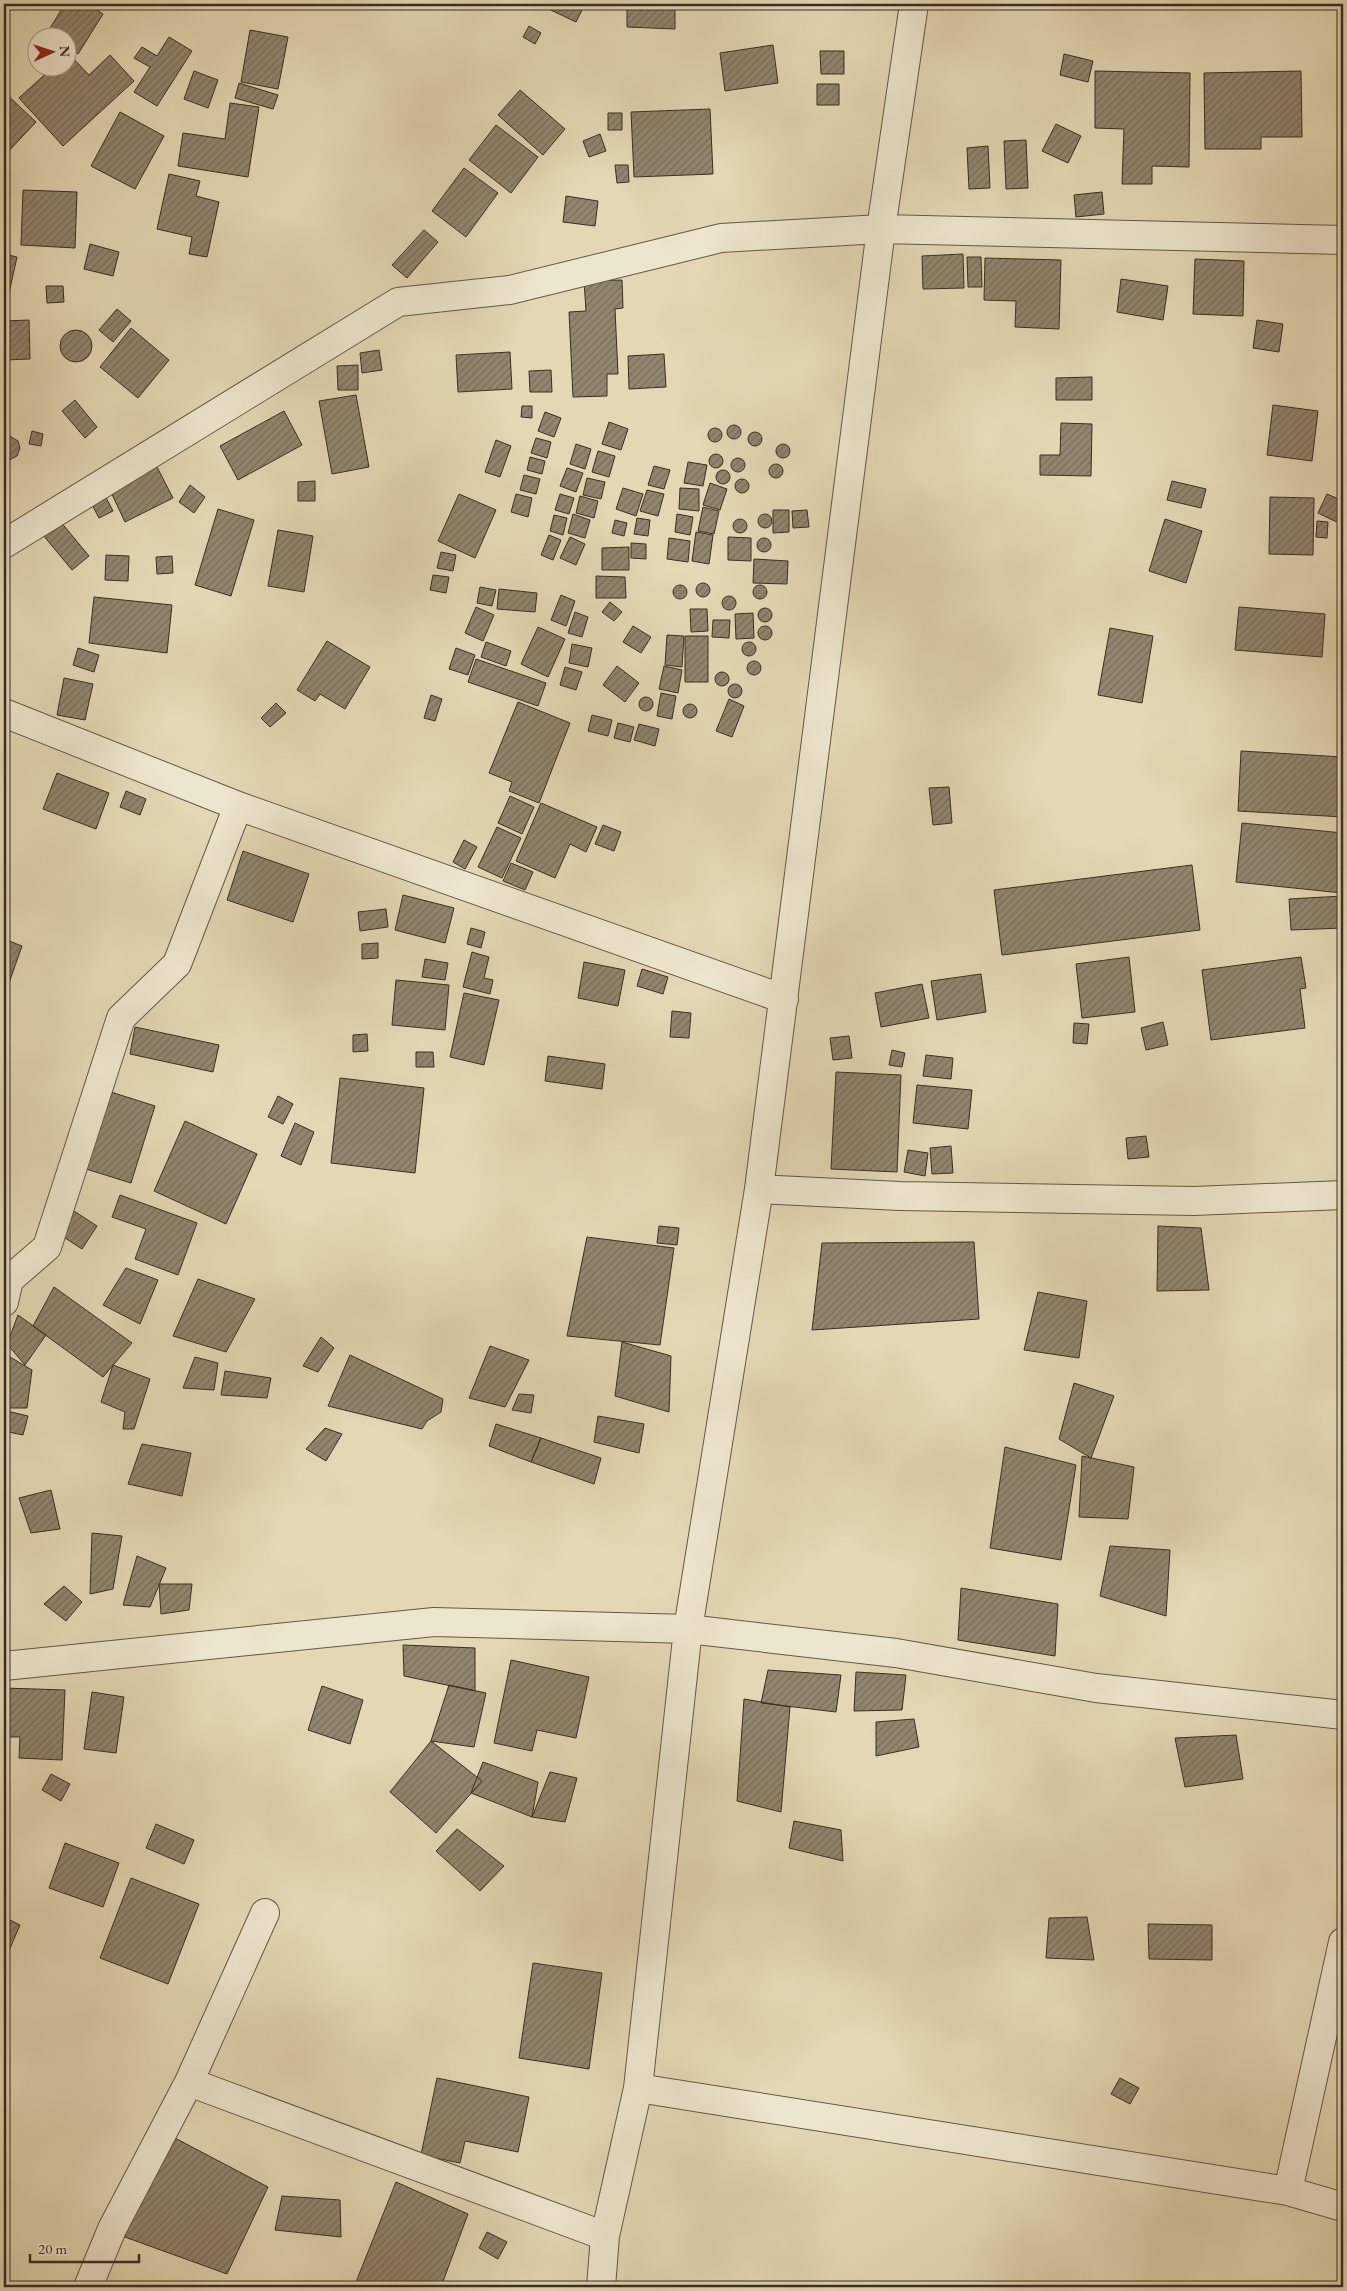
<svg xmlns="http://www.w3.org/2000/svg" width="1347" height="2291" viewBox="0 0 1347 2291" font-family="'EB Garamond',serif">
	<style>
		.building { fill: url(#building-hatch); stroke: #382e23 }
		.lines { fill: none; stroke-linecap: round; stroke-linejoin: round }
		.minor-casing { stroke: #635847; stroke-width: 30 }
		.minor { stroke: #ede6ce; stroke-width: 28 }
	</style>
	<defs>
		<pattern id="building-hatch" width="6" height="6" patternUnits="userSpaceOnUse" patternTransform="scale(1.25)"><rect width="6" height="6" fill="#91866e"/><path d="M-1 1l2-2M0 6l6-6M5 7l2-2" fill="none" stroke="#776e5a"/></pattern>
	</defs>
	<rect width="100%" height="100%" fill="#e3d8b4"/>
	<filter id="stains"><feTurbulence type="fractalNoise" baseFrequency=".004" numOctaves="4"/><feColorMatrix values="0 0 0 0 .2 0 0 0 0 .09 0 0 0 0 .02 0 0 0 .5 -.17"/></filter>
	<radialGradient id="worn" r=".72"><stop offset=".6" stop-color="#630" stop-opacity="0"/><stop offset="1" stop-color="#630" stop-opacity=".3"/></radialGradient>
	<path class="building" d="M65 4H87L103 14 78 54 68 46V38H54L47 33Z
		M538 4H585L576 22Z
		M627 4H675V29L627 27Z
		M529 26 541 33 535 44 523 37Z
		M250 30 288 37 278 89 241 82Z
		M169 37 192 51 157 106 134 92 150 67 134 58 142 47 157 56Z
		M773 45 778 83 725 91 720 53Z
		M820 51H844V74H821Z
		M68 53 89 75 110 55 134 81 63 146 19 98 52 68H68Z
		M1064 54 1093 61 1088 82 1060 75Z
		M194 71 218 80 208 108 184 99Z
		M1095 71 1190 73 1189 167 1152 166V184H1122L1124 129 1095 128Z
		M1301 71 1302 137H1261V149H1205L1204 73Z
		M239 83 278 95 273 109 235 98Z
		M817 84H839V105H817Z
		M520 90 565 129 543 155 498 115Z
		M4 92 36 122 6 154 4 152Z
		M230 103 259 107 248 177 178 166 183 133 225 139Z
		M710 109 713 174 634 177 631 112Z
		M120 112 164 136 135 189 91 166Z
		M608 113H622V130H608Z
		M1056 124 1081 136 1068 163 1042 151Z
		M496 125 538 157 511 193 469 160Z
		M600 134 606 151 589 157 583 141Z
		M1026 140 1028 188 1006 189 1004 141Z
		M988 146 990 188 969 189 967 148Z
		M615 165H628L629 182 617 183Z
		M464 168 498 193 466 237 432 211Z
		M169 174 200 181 196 196 219 202 207 257 189 254 192 237 157 229Z
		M23 190 77 192 75 248 21 245Z
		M1102 192 1104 214 1076 217 1074 195Z
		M566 196 598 201 595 226 563 222Z
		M424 230 438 242 407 278 392 265Z
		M90 244 119 252 113 276 84 269Z
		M4 254 17 257 9 293 4 292Z
		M963 254 964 288 923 289 922 256Z
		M967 257H981L982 287H968Z
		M985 258 1061 260 1059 329 1015 327 1016 301 984 300Z
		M1195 259 1244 261 1243 316 1193 314Z
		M1121 279 1168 286 1163 320 1117 312Z
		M622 280 623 308 615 309 618 374H607V396L573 397 569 312 586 311 584 281Z
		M46 286H63L64 302 47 303Z
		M117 309 131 321 113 342 99 330Z
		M29 320 30 359 4 360V321Z
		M1257 320 1283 324 1279 352 1253 348Z
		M131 328 169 360 138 398 100 367Z
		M60 346a16 16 0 1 1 32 0a16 16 0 1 1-32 0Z
		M379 350 382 370 362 373 360 353Z
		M510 352 512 389 458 392 456 355Z
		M664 354 666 387 629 389 628 356Z
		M358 365V390H338L337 366Z
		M551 370 552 392H530L529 371Z
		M1092 377V400H1056V378Z
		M356 395 369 467 332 474 319 401Z
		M75 400 97 427 85 438 62 411Z
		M1273 405 1318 411 1312 461 1267 455Z
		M522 406H532V418L521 417Z
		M284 411 302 445 238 480 220 446Z
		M545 412 561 418 554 437 538 431Z
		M609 422 628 429 621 450 602 444Z
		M1061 423 1092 424 1091 476 1040 475V455H1060Z
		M727 432a7 7 0 1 1 14 0a7 7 0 1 1-14 0Z
		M708 435a7 7 0 1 1 14 0a7 7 0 1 1-14 0Z
		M32 431 43 434 41 446 29 444Z
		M748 439a7 7 0 1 1 14 0a7 7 0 1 1-14 0Z
		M8 435 18 441 20 448 17 456 9 460 4 459V436Z
		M536 438 551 442 547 458 531 453Z
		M496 440 511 446 500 477 485 472Z
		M776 451a7 7 0 1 1 14 0a7 7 0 1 1-14 0Z
		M576 444 591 449 585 469 570 464Z
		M598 451 615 456 609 477 592 472Z
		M709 461a7 7 0 1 1 14 0a7 7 0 1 1-14 0Z
		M530 457 545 461 542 474 527 470Z
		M731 465a7 7 0 1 1 14 0a7 7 0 1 1-14 0Z
		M688 462 707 465 703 486 684 483Z
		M769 471a7 7 0 1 1 14 0a7 7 0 1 1-14 0Z
		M654 466 670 470 664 489 648 485Z
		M157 467 173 498 125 522 110 490Z
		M567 468 583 473 576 492 560 486Z
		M716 477a7 7 0 1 1 14 0a7 7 0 1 1-14 0Z
		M524 475 540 479 536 494 520 490Z
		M587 478 605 482 601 499 583 495Z
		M735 486a7 7 0 1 1 14 0a7 7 0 1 1-14 0Z
		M315 481V501H298V482Z
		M1172 481 1206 489 1201 508 1167 500Z
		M710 483 727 489 720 510 703 505Z
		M190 485 205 497 194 513 179 502Z
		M623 488 643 494 636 516 616 509Z
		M680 488 699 489V511L679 509Z
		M102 490 113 511 99 518 88 497Z
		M647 490 664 494 658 516 640 511Z
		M459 494 496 510 475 558 438 541Z
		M516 494 532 498 528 517 511 512Z
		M560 494 574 498 569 514 555 510Z
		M1327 494 1343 501V525L1318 513Z
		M580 496 598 501 594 518 576 513Z
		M1270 497 1314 498 1313 555 1269 554Z
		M703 507 719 511 714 534 698 531Z
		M218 509 254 520 231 596 195 585Z
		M773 510H789V532L773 533Z
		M807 510 809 527 793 528 792 511Z
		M758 521a7 7 0 1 1 14 0a7 7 0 1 1-14 0Z
		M573 514 590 520 585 538 568 533Z
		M677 514 693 517 690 535 675 532Z
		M554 515 567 518 563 535 550 531Z
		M637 518 650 520 648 536 634 534Z
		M733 526a7 7 0 1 1 14 0a7 7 0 1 1-14 0Z
		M1165 519 1202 531 1186 583 1149 571Z
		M615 520 627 523 624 536 612 533Z
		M60 521 89 556 72 570 43 535Z
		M1317 521 1328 522 1327 538 1316 537Z
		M278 530 313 536 304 592 268 586Z
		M696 532 713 535 709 564 692 561Z
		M549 535 561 540 553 560 541 555Z
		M570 537 585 544 576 565 560 558Z
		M728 537 751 538V561L728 560Z
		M757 545a7 7 0 1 1 14 0a7 7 0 1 1-14 0Z
		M669 538 690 541 688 562 667 559Z
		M631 543 646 544V559L631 558Z
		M629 547V570H602V548Z
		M441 552 456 555 453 571 437 568Z
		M106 555 129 556 128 581 105 580Z
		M172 556 173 573 157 574 156 557Z
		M754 559 788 561 787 584 753 583Z
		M433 575 449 577 446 593 430 590Z
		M596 576 625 577 626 598H596Z
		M696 590a7 7 0 1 1 14 0a7 7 0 1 1-14 0Z
		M673 592a7 7 0 1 1 14 0a7 7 0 1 1-14 0Z
		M753 592a7 7 0 1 1 14 0a7 7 0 1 1-14 0Z
		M480 587 496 590 492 606 477 603Z
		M499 589 537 593 535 612 497 609Z
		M561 595 575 601 566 626 551 620Z
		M722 603a7 7 0 1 1 14 0a7 7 0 1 1-14 0Z
		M94 597 172 605 167 653 89 643Z
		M610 602 622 612 614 621 602 612Z
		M476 607 494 615 483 641 465 633Z
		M1239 607 1325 614 1322 657 1235 650Z
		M758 615a7 7 0 1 1 14 0a7 7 0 1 1-14 0Z
		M690 609H707L708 631 691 632Z
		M575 612 588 617 582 637 568 633Z
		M753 613 754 638 736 639 735 614Z
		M713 620H730L729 638 712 637Z
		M758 633a7 7 0 1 1 14 0a7 7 0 1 1-14 0Z
		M633 626 651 637 641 653 623 642Z
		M538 627 565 639 548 677 521 664Z
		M1110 628 1153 636 1142 703 1098 695Z
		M667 635 684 636 682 667 665 665Z
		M685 636H708V682H685Z
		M327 641 370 667 345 709 320 694 315 701 297 690Z
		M742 649a7 7 0 1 1 14 0a7 7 0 1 1-14 0Z
		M486 642 511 651 506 666 481 657Z
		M572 644 592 648 588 667 569 663Z
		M78 648 99 655 94 672 73 665Z
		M456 648 475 655 468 675 449 669Z
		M476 659 546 683 538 706 468 682Z
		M747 668a7 7 0 1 1 14 0a7 7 0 1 1-14 0Z
		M617 666 639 683 625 702 603 685Z
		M664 666 682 670 678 693 659 689Z
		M565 667 582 672 576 690 560 685Z
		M715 679a7 7 0 1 1 14 0a7 7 0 1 1-14 0Z
		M64 678 93 684 85 720 57 715Z
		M728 691a7 7 0 1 1 14 0a7 7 0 1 1-14 0Z
		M661 693 676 696 672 719 657 716Z
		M431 695 442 699 435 721 424 718Z
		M639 704a7 7 0 1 1 14 0a7 7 0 1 1-14 0Z
		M729 699 744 706 732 737 716 731Z
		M518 702 570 723 539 803 509 791 512 782 489 773Z
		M276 703 286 713 270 727 261 718Z
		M683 711a7 7 0 1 1 14 0a7 7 0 1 1-14 0Z
		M592 715 612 720 608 736 588 731Z
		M618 723 634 727 630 742 614 738Z
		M639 724 659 729 655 746 634 740Z
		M1241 751 1343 757V817L1238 811Z
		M57 773 109 793 96 829 43 809Z
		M949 787 952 823 933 825 929 788Z
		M126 791 146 799 140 815 120 807Z
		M510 796 534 807 522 834 498 823Z
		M541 803 597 827 586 852 570 844 555 878 516 861Z
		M1242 823 1343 833 1342 893 1236 882Z
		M603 825 621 832 614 851 595 844Z
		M497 827 521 838 502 878 478 867Z
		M464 840 477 847 465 869 453 862Z
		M243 851 309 874 293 922 227 900Z
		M511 863 533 872 525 890 503 881Z
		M1192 865 1200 930 1002 955 994 890Z
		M403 895 454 908 445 943 395 930Z
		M1343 896V928L1291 930 1289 899Z
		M386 909 388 927 360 931 358 912Z
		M471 928 485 932 481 948 467 944Z
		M4 939 22 946 4 997Z
		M378 943V958L362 959V944Z
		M472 952 489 957 484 978 493 980 490 994 463 987Z
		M1129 957 1135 1012 1082 1018 1076 964Z
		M1301 957 1306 988 1300 989 1305 1028 1211 1040 1202 970Z
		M425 959 448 963 445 980 422 977Z
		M584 962 625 970 618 1006 578 998Z
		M642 969 668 977 663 994 637 986Z
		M981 974 986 1012 937 1020 931 981Z
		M396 980 449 985 445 1030 392 1025Z
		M922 984 929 1018 881 1027 875 993Z
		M464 993 499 1000 484 1065 450 1057Z
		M672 1011 691 1013 689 1038 670 1037Z
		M1163 1022 1168 1045 1146 1050 1141 1028Z
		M1074 1023 1089 1024 1087 1044 1073 1043Z
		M135 1027 219 1045 213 1072 130 1054Z
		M367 1034 368 1051 353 1052V1035Z
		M849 1036 852 1058 833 1060 830 1038Z
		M892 1050 905 1053 902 1067 889 1065Z
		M416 1052H433L434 1067H416Z
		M926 1055 953 1058 951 1079 923 1076Z
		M548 1056 605 1064 602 1089 545 1081Z
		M836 1072 901 1075 897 1172 831 1169Z
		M340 1078 424 1088 415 1173 331 1163Z
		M917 1085 972 1090 968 1129 913 1123Z
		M111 1092 155 1106 131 1183 86 1169Z
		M278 1096 293 1104 283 1124 268 1117Z
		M4 1117 9 1120 4 1131Z
		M185 1121 257 1154 226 1224 154 1191Z
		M295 1123 314 1132 301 1165 281 1156Z
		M1146 1136 1149 1157 1128 1159 1126 1138Z
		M951 1146 953 1173 932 1174 930 1148Z
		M908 1150 928 1153 925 1176 904 1172Z
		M120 1195 197 1223 178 1275 135 1259 146 1229 112 1217Z
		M74 1211 97 1226 82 1249 59 1234Z
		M659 1226 679 1228 677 1245 657 1243Z
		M1158 1226 1201 1228 1209 1290 1157 1291Z
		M587 1237 674 1248 660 1345 567 1336Z
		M974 1242 979 1319 812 1330 822 1243Z
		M126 1268 158 1280 140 1324 103 1305Z
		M198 1279 255 1299 226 1352 173 1336Z
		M54 1287 132 1343 103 1377 33 1326Z
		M1038 1292 1087 1301 1079 1358 1024 1350Z
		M18 1315 46 1335 25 1365 7 1344Z
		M321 1337 334 1348 318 1372 303 1366Z
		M622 1342 671 1356 669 1412 615 1396Z
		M490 1346 529 1360 505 1407 469 1398Z
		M5 1354 32 1370 27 1408H8Z
		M350 1355 443 1399 441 1412 427 1421 422 1429 328 1406Z
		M195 1357 218 1363 214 1390 183 1388Z
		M113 1365 150 1379 134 1429H123L125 1412 101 1402Z
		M225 1371 271 1378 267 1398 221 1395Z
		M1074 1383 1114 1396 1091 1458 1059 1439Z
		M519 1394 534 1395 531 1413 512 1410Z
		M7 1411 28 1416 23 1435 4 1431Z
		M598 1416 644 1424 639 1453 594 1442Z
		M496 1424 541 1438 531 1462 489 1446Z
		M325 1428 342 1434 326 1461 306 1449Z
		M541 1438 601 1458 594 1484 531 1462Z
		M142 1444 191 1453 182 1496 128 1484Z
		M1005 1447 1076 1465 1061 1560 990 1548Z
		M1082 1456 1134 1467 1128 1519 1079 1517Z
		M51 1490 60 1529 31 1533 19 1498Z
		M92 1533 122 1536 113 1589 90 1594Z
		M1110 1546 1170 1550 1166 1616 1100 1596Z
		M137 1556 166 1568 150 1607 123 1605Z
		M159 1584H192L189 1610 161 1614Z
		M64 1586 82 1602 66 1621 44 1604Z
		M961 1588 1058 1604 1055 1656 958 1640Z
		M403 1645 475 1648V1691L404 1676Z
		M511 1660 589 1677 576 1738 537 1730 532 1751 494 1743Z
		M768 1670 841 1675 836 1712 761 1703Z
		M856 1672 906 1675 902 1710 854 1711Z
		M449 1685 486 1693 474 1747 431 1741Z
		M322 1686 363 1700 350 1744 308 1730Z
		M4 1688 65 1690 62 1760 19 1758 20 1737H4Z
		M92 1692 124 1697 116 1753 84 1749Z
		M744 1699 790 1707 781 1812 737 1801Z
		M914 1719 919 1747 876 1756V1722Z
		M1236 1735 1243 1779 1185 1787 1175 1738Z
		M431 1741 482 1781 436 1833 390 1792Z
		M483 1762 538 1782 532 1817 471 1793Z
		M550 1772 577 1778 565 1822 532 1817Z
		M51 1774 70 1784 61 1801 42 1790Z
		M794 1821 841 1830 843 1861 789 1848Z
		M156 1824 194 1840 184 1864 146 1848Z
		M457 1829 504 1866 480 1891 436 1851Z
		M65 1843 119 1863 103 1907 49 1888Z
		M131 1878 199 1904 168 1984 100 1958Z
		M4 1917 20 1925 4 1962Z
		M1087 1917 1094 1960 1046 1958 1049 1918Z
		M1148 1924 1212 1925V1960L1149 1959Z
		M533 1963 602 1973 589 2069 519 2058Z
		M437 2078 529 2097 518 2152 465 2141 460 2163 421 2155Z
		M1120 2078 1139 2088 1130 2104 1111 2094Z
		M173 2137 268 2187 227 2274 122 2236Z
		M396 2182 468 2214 441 2287H354Z
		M282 2196 340 2200 341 2237 275 2230Z
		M487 2232 507 2242 498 2259 479 2248Z"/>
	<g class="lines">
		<g class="minor-casing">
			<path id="minor" d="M4 544 398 302 510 290 721 238 881 229 1343 240
				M4 713 238 806 784 999
				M759 1189 900 1196 1194 1201 1343 1195
				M4 1302 9 1280 47 1247 121 1018 177 964 238 806
				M4 1666 434 1622 688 1629 896 1653 1096 1688 1343 1715
				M189 2082 265 1913
				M638 2088 1288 2191 1343 2207
				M1288 2191 1343 1942
				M88 2287 112 2229 189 2082 605 2236
				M601 2287 605 2236 638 2088 688 1629 759 1189 881 229 914 4"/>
		</g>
		<use href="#minor" class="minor"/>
	</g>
	<rect width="1347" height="2291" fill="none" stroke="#e3d8b4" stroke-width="20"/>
	<rect x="5" y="5" width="1337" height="2281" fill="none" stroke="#382e23" stroke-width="2.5"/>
	<rect x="10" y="10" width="1327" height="2271" fill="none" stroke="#382e23"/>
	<g transform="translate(52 52) rotate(87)"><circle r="24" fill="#ede6ce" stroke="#a59c8a"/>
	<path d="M0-4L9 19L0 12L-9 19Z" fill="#8f2418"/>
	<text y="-8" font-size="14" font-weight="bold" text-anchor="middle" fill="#382e23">N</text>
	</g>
	<path d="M30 2254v8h109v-8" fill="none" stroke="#382e23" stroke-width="2.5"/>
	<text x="38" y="2254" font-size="15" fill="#382e23" stroke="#ede6ce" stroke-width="4" paint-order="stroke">20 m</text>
	<rect width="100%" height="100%" filter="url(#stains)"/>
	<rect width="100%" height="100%" fill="url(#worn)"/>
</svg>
